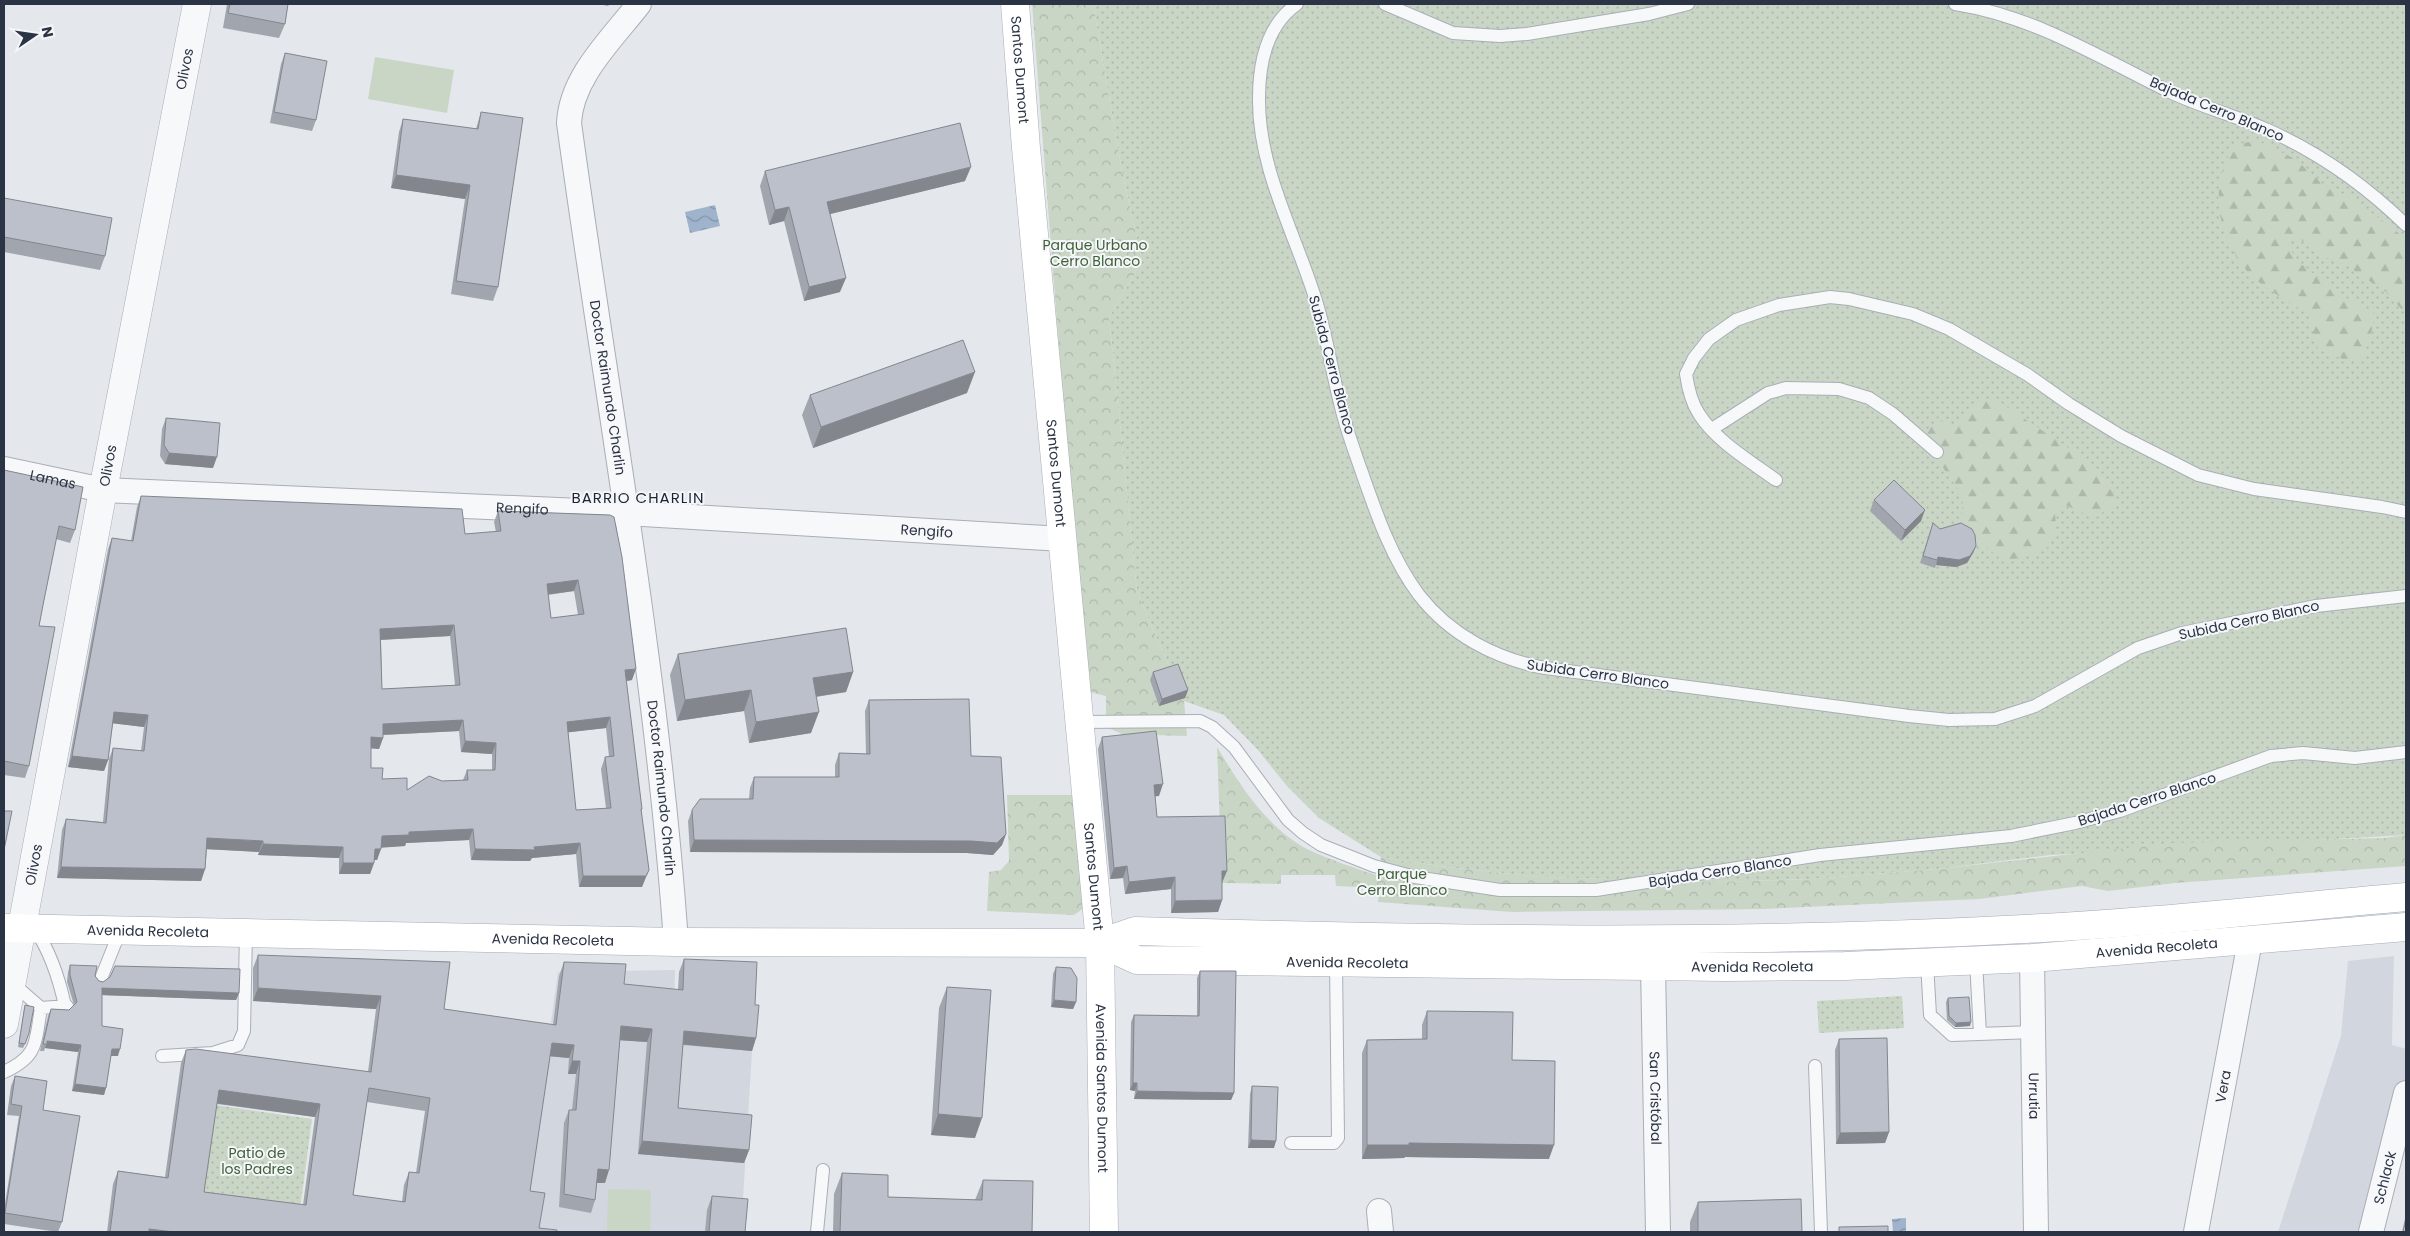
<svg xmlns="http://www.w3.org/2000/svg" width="2410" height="1236" viewBox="0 0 2410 1236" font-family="Poppins,sans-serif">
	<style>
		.built { fill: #d2d6de }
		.grass { fill: url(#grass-dots) }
		.forest { fill: url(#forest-firs) }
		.park { fill: url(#park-crowns) }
		.pitch { fill: #c9d6c5 }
		.water { fill: url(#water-waves) }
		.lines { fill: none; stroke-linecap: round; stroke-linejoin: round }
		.service-casing { stroke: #a9aeb7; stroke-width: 14 }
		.minor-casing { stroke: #a9aeb7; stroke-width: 26 }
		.tertiary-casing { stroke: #a9aeb7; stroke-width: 29 }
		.secondary-casing { stroke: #a9aeb7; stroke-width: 29 }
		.primary-casing { stroke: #a3abb8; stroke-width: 29 }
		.service { stroke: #f7f8fa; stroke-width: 12 }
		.minor { stroke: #f7f8fa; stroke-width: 24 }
		.tertiary { stroke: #f7f8fa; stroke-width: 28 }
		.secondary { stroke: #fff; stroke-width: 28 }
		.primary { stroke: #fff; stroke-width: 28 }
		.wall { fill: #a1a5ae; fill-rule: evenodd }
		.shaded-wall { fill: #83868d }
		.building { fill: #bbc0ca; stroke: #83868d; fill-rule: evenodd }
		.labels { text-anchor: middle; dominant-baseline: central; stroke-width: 4; stroke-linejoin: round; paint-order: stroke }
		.street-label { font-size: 14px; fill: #2b3445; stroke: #f4f6f9 }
		.park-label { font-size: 14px; fill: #3f6138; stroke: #f4f6f9 }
		.neighbourhood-label { font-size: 15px; letter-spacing: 1px; fill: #1d2536; stroke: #f4f6f9 }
	</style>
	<defs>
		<pattern id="grass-dots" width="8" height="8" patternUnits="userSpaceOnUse" patternTransform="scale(1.25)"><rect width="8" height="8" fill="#c9d6c5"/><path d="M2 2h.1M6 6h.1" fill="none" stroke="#adb8ab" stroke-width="1.8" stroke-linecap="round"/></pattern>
		<pattern id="forest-firs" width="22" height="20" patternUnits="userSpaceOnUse" patternTransform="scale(1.25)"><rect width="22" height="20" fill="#c9d6c5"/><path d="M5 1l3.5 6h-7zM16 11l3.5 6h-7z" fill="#adb8ab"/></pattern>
		<pattern id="park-crowns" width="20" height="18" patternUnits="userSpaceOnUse" patternTransform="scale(1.25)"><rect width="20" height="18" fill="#c9d6c5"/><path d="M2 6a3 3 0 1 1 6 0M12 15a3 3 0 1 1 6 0" fill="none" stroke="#adb8ab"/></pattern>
		<pattern id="water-waves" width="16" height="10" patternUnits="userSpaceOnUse" patternTransform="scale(1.25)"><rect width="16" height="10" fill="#9fb4cc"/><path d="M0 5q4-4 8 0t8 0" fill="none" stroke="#8293a7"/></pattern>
	</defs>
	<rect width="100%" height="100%" fill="#e4e7ec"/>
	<path class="built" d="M2394 956 2392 1045 2406 1049V1087L2365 1232H2278L2341 1036 2348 961Z
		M675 970 674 1010 754 1018 741 1232H536L526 1204 558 972Z"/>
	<path class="grass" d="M1093 4H2406V835L2051 855 1937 869 1812 879 1716 882 1541 877 1439 866 1381 857 1319 818 1287 786 1258 750 1224 715 1184 701 1137 592 1109 317 1142 261 1122 171Z
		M1902 996 1904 1028 1819 1033 1817 1001Z
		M215 1105 312 1119 299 1217 201 1203Z"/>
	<path class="forest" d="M2258 141 2295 159 2324 185 2355 200 2406 239V314L2386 292 2346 265 2325 257 2311 244 2298 239 2288 243 2296 260 2342 296 2373 311C2376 327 2367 341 2364 357L2348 361 2318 349 2308 314C2288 301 2262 288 2246 270 2223 242 2212 205 2223 170 2226 160 2229 151 2239 145 2244 142 2252 142 2258 141Z
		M1993 398 2079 455 2113 491 2115 502C2095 523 2088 515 2065 505L2055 511 2056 527 2050 546C1998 571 2000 558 1961 524L1963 496 1932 452 1927 434 1937 418 1954 427 1974 403Z"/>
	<path class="park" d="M1032 4H1093L1122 171 1142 261 1109 317 1137 592 1184 701 1187 736 1122 734 1106 727V696L1086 691Z
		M1217 747C1240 785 1266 827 1307 849 1330 860 1355 868 1379 876L1381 857 1439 866 1541 877 1716 882 1812 879 1937 869 2172 843 2384 838 2406 835V866L2175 883 2108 891 2082 886 1979 899 1764 909 1512 912 1378 902 1379 888 1336 886 1335 875H1281V884L1222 883Z
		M1007 795H1072L1085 907 1074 915 987 911 989 872 1001 870 1009 861Z"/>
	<path class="pitch" d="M375 57 454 70 447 113 368 99Z
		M608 1189 651 1190 650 1232H607Z"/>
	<path class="water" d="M715 205 720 226 690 233 685 212Z
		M1906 1218V1232H1893L1892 1219Z"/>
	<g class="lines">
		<g class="service-casing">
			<path id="service" d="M1297 4C1267 25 1259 62 1259 98 1258 170 1297 237 1317 304 1327 338 1332 373 1341 407 1346 428 1353 447 1360 467 1375 510 1391 558 1419 595 1450 635 1496 659 1545 668L1909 716 1949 720 1995 719 2035 706 2138 648 2182 633 2316 606 2406 596
				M1385 4 1453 33 1500 36 1527 34 1649 14 1688 4
				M1955 4C2033 16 2099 57 2168 91 2201 107 2237 116 2270 131 2321 154 2366 186 2406 225
				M1712 429 1768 393 1786 388 1839 389 1869 398 1893 414 1937 452
				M1776 480C1750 461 1716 441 1699 414 1691 402 1688 388 1686 374L1694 358 1709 339 1736 320 1779 305 1830 297 1849 299 1913 314 1949 329 2028 375 2069 404 2121 436 2198 475 2254 489 2382 507 2406 512
				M1080 722 1200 721 1212 727 1234 747 1288 820 1303 833 1321 845 1374 866 1415 877 1500 890H1596L1820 855 2011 836 2075 823 2120 811 2271 756 2303 753 2355 758 2406 752
				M35 929C51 953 59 978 65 1006
				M1976 961 1980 1034
				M1927 963 1930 1015 1952 1035 2033 1032
				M100 981 120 931
				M11 982 41 1008 67 1006
				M162 1056 213 1053 238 1045 244 1031 246 932
				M1815 1066 1821 1232
				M4 1072C39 1056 35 1042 41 1008
				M1291 1143H1334L1338 1138 1336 962
				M817 1232 823 1170"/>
		</g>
		<g class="minor-casing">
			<g id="minor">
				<path id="s1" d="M639 4C612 39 571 77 569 123 606 395 657 667 676 942"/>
				<path id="s2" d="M4 469 103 490 626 513 1063 539"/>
				<path id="s3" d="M2032 958 2036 1232"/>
				<path id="s4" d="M1653 966 1658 1232"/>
				<path d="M1379 1211 1381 1232"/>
				<path id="s5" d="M2196 1232 2250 941"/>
				<path id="s6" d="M2371 1232 2406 1093"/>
			</g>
		</g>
		<g class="tertiary-casing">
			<g id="tertiary">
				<path id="s7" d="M4 1024 103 490 197 4"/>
			</g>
		</g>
		<g class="secondary-casing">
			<g id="secondary">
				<path id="s8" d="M1015 4 1026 148 1100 943 1104 1232"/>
			</g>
		</g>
		<g class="primary-casing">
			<g id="primary">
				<path id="s9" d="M4 928 676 942 1100 943 1135 931C1431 940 1728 945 2024 929 2151 923 2279 908 2406 897"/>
				<path id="s10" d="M1100 943 1137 960 1725 967 1845 966 2032 958 2406 927"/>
			</g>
		</g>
		<use href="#service" class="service"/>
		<use href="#minor" class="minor"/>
		<use href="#tertiary" class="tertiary"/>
		<use href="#secondary" class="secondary"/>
		<use href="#primary" class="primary"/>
	</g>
	<path class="wall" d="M227 4H288L285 24 279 38 223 28Z
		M598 4H610L608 6Z
		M285 53 316 120 312 131 270 123 281 64Z
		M481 112 498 287 493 301 451 294 465 199 391 188 399 132 403 119 476 129Z
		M765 171 965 181 830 214 840 292 804 301 784 221 769 225 760 186Z
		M4 198 105 256 100 270 4 252Z
		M967 393 813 448 802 415 810 395Z
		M166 418 213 468 165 464 160 456 162 429Z
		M4 470 75 530 70 543 56 539 44 600 39 626 29 766 25 778 4 775Z
		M141 496 465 534 496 532 494 522 498 511 610 515 632 680 626 681 642 809 641 812 644 881 642 887H579L576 854 532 858 530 861 471 860 469 840 406 843 405 846 381 847 377 860H374V863L370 874H339V858L258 855 259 852 207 849 205 869 201 881 57 878 62 830 66 819 103 822 109 759 113 748 141 751 144 727 113 723 108 760 104 771 68 767 108 549 112 538 131 541 137 507ZM574 591 578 615 551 618 548 595ZM450 636 455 685 382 689 381 640ZM606 728 609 757H605L601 769 606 808 576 810 568 732ZM459 731 461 752 492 754V770H467L463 780 442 781 407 790 382 779 371 768V748L379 749 383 738V735Z
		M1874 500 1921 521 1901 541 1870 511Z
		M1933 523 1940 529 1976 546 1973 553 1967 563 1956 567 1936 565 1935 568 1920 563Z
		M678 654 853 672 846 692 816 697 811 733 749 743 744 711 677 721 670 675Z
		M1153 672 1188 690 1185 698 1159 706 1150 680Z
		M869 700 971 756 1006 834 1002 845 993 855 967 853 690 852 688 821 692 810 749 799 750 788 754 777H835V765L839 753 866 754 865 711Z
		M1102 737 1159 796H1155L1157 817 1222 883V900L1218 912 1171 913V889L1125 894 1123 878 1110 879 1098 749Z
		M258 955 444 1009 553 1025 559 976 564 962 624 984 678 990 679 972 684 959 755 1005 756 1038 752 1051 683 1045 678 1108 749 1150 744 1163 638 1154 647 1042 620 1040 605 1183H597L595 1200 591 1213 559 1207 564 1123 569 1110H572L576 1074H568L569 1058 550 1056 530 1191 539 1228 557 1232H107L113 1184 118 1171 165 1177 181 1063 186 1050 368 1072 376 1009 253 1001V968ZM367 1102 425 1111 416 1173 409 1172 404 1185 402 1202 353 1195ZM217 1104 315 1117 303 1205 204 1192Z
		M70 965 95 976 99 981 103 982 239 993 236 1000 102 995V1026L118 1056H111L104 1095 72 1091 78 1052 45 1048 44 1051H40L48 1016 51 1009 69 1010 74 1005 67 982 68 972Z
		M1056 967 1076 1002 1073 1009 1051 1007 1053 974Z
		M1200 971 1234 1093 1231 1100 1134 1099 1135 1091 1130 1090 1131 1022 1134 1015 1197 1016V978Z
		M947 987 975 1138 931 1135 939 1008Z
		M1948 998 1970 1026 1955 1027 1947 1020 1946 1002Z
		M25 1005 28 1037 23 1048 18 1047 24 1009Z
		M1427 1011 1512 1060 1549 1159 1405 1157 1404 1158 1362 1159V1053L1367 1040 1422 1039V1025Z
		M1839 1039 1889 1132 1885 1143 1836 1144 1835 1050Z
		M15 1076 43 1110 62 1222 58 1232 4 1224V1210L19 1116 7 1115 11 1086Z
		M1252 1086 1274 1148H1248L1250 1094Z
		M842 1173 888 1197 975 1200 983 1180 1032 1232H833L834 1194Z
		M712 1196 745 1232H705L707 1210Z
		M1698 1202 1802 1232H1690V1222Z
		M2406 1214V1232H2402Z"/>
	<path class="shaded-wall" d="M971 167 965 181 822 216 827 202Z
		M396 175 470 185 465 199 391 188Z
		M789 207 784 221 769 225 775 210Z
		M846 278 840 292 804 301 809 287Z
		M975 372 967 393 813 448 821 427Z
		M169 453 217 457 213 468 165 464Z
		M1925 510 1921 521 1901 541 1905 530Z
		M1976 546 1973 553 1967 563 1956 567 1936 565 1938 557Z
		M578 580 574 591 543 595 547 584Z
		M454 625 450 636 376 640 380 629Z
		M636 669 632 680 621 682 625 670Z
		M853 672 846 692 806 698 813 678Z
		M751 690 744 711 677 721 685 700Z
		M1188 690 1185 698 1159 706 1162 699Z
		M114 712 148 715 144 727 110 723Z
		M819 712 811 733 749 743 756 722Z
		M610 717 606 728 563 733 567 722Z
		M463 720 459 731 379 735 383 724Z
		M371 737 383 738 379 749 367 748Z
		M465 741 496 743 492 754 461 752Z
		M72 756 108 760 104 771 68 767Z
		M1163 784 1159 796 1149 797 1154 785Z
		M473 829 469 840 406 843 405 846 378 848 382 836 409 832Z
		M1006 834 1002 845 993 855 967 853 690 852 694 840Z
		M207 838 263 841 259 852 203 849Z
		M580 843 576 854 532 858 530 861 471 860 475 849 534 847Z
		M263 844 343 847 339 858 258 855Z
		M375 849H381L377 860H371Z
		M343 863H374L370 874H339Z
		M1127 866 1123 878 1110 879 1114 868Z
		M61 867 205 869 201 881 57 878Z
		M649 870 642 887H579L583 876Z
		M1222 871H1227L1222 883H1217Z
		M1175 877 1171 889 1125 894 1129 882Z
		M1222 900 1218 912 1171 913 1175 901Z
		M102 988 239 993 236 1000 100 995Z
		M258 988 381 996 376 1009 253 1001Z
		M1054 1000 1076 1002 1073 1009 1051 1007Z
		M1971 1022 1970 1026 1955 1027 1956 1023Z
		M621 1026 652 1029 647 1042 616 1040Z
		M684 1031 756 1038 752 1051 679 1044Z
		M47 1041 81 1045 78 1052 45 1048Z
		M552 1043 574 1045 569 1058 547 1056Z
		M112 1049H120L118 1056H109Z
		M572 1061H580L576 1074H568Z
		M1133 1083H1137L1135 1091 1130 1090Z
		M75 1084 106 1088 104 1095 72 1091Z
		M219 1090 320 1104 315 1117 214 1103Z
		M1137 1091 1234 1093 1231 1100 1134 1099Z
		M938 1114 982 1118 975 1138 931 1135Z
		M1889 1132 1885 1143 1836 1144 1840 1133Z
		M1251 1140 1276 1141 1274 1148H1248Z
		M642 1141 749 1150 744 1163 638 1154Z
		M1409 1143 1554 1145 1549 1159 1405 1157 1404 1158 1362 1159 1367 1145Z
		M598 1169 609 1170 605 1183H593Z
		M149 1229 174 1232H148Z"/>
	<path class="building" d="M230 4H288L285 24 228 13Z
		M285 53 327 61 316 120 274 112Z
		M481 112 523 118 498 287 456 281 470 185 396 175 403 119 478 129Z
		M960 123 971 167 827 202 846 278 809 287 789 207 775 210 765 171Z
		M4 198 112 218 105 256 4 237Z
		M963 340 975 372 821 427 810 395Z
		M166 418 220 423 217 457 169 453 164 445Z
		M4 470 83 487 75 530 59 526 44 600 39 626 55 627 29 766 4 761Z
		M1894 480 1925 510 1905 530 1874 500Z
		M141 496 462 509 465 534 501 531 498 511 610 515 614 517 622 557 636 669 625 670 642 809H641L649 870 646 876H583L580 843 534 847 535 850 475 849 473 829 409 832V835L382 836 381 849H375L374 863H343V847L263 844V841L207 838 205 869 61 867 66 819 106 823 113 748 144 751 148 715 114 712 108 760 72 756 112 538 133 541ZM578 580 584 614 551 618 547 584ZM454 625 460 685 382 689 380 629ZM610 717 614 756 605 757 611 808 576 810 567 722ZM463 720 465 741 496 743 495 770H467L468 780 442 781 429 776 407 790V778L382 779 383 768H371V737L383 738V724Z
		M1933 523 1940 529 1961 523 1972 529 1975 535 1976 546 1970 556 1959 560 1938 557 1937 560 1923 556Z
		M846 628 853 672 813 678 819 712 756 722 751 690 685 700 678 654Z
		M1178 664 1188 690 1162 699 1153 672Z
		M969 699 971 756 1001 757 1006 834 997 843 971 841 694 840 692 810 700 799H753L754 777H839V753L870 754 869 700Z
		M1156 731 1163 784 1154 785 1157 817 1225 816 1227 871H1222V900L1175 901V877L1129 882 1127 866 1114 868 1102 737Z
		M4 811H12L4 850Z
		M258 955 450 962 444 1009 556 1025 564 962 626 964 624 984 683 990 684 959 757 962 755 1005H759L756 1038 684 1031 678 1108 752 1115 749 1150 642 1141 652 1029 621 1026 609 1170 598 1169 595 1200 564 1194 569 1110H576L580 1061H572L574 1045 552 1043 530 1191 545 1193 539 1228 557 1230V1232H174L149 1229V1232H110L118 1171 168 1178 186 1050 196 1049 371 1072 381 996 258 988ZM369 1088 430 1098 419 1173 409 1172 405 1202 353 1195ZM219 1090 320 1104 306 1205 204 1192Z
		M70 965 97 966 95 976 99 981 103 982 110 977 115 966 240 969 239 993 102 988V1026L123 1029 120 1049H112L106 1088 75 1084 81 1045 47 1041V1044H43L51 1009 69 1010 77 1002 70 975Z
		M1056 967 1071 968 1077 978 1076 1002 1054 1000Z
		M1200 971H1236L1234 1093 1137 1091V1083H1133L1134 1015 1199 1016Z
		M947 987 991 990 982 1118 938 1114Z
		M1969 997 1971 1022 1956 1023 1949 1016 1948 998Z
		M25 1005 34 1007 29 1033 25 1044 19 1043Z
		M1427 1011 1513 1012 1512 1060 1555 1061 1554 1145 1409 1143V1145H1367V1040L1427 1039Z
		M1887 1038 1889 1132 1840 1133 1839 1039Z
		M15 1076 47 1081 43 1110 80 1116 62 1222 5 1213 22 1106 11 1104Z
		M1252 1086 1278 1087 1276 1141 1251 1140Z
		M842 1173 888 1175V1197L982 1200 983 1180 1033 1181 1032 1232H840Z
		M712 1196 748 1199 745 1232H709Z
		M1801 1199 1802 1232H1698V1202Z
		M2406 1219V1232H2403Z
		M1888 1226V1232H1839V1227Z"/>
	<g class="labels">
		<g class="street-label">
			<text stroke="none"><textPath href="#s7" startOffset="972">Olivos</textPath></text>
			<text stroke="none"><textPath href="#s8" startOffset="66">Santos Dumont</textPath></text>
			<text transform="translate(2217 109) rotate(23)">Bajada Cerro Blanco</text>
			<text transform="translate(1332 365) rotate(75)">Subida Cerro Blanco</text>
			<text stroke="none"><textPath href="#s1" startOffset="408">Doctor Raimundo Charlin</textPath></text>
			<text stroke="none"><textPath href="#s7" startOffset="568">Olivos</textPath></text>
			<text stroke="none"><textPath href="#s8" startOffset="471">Santos Dumont</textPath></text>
			<text stroke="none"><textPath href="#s2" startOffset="50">Lamas</textPath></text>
			<text stroke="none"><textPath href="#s2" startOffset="521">Rengifo</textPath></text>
			<text stroke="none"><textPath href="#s2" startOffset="926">Rengifo</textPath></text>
			<text transform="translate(2249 620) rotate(-12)">Subida Cerro Blanco</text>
			<text transform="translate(1598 674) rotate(8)">Subida Cerro Blanco</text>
			<text stroke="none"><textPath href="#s1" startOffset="812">Doctor Raimundo Charlin</textPath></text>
			<text transform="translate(2147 799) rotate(-18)">Bajada Cerro Blanco</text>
			<text stroke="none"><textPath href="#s7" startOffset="162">Olivos</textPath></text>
			<text transform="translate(1720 871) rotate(-9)">Bajada Cerro Blanco</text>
			<text stroke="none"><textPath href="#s8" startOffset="876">Santos Dumont</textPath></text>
			<text stroke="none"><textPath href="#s9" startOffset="144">Avenida Recoleta</textPath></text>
			<text stroke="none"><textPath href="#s9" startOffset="549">Avenida Recoleta</textPath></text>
			<text stroke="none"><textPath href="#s10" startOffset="1061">Avenida Recoleta</textPath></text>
			<text stroke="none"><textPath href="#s10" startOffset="251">Avenida Recoleta</textPath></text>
			<text stroke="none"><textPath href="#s10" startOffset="656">Avenida Recoleta</textPath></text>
			<text stroke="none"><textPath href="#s5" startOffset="148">Vera</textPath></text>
			<text stroke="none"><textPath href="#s8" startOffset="1088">Avenida Santos Dumont</textPath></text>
			<text stroke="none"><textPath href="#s3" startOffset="138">Urrutia</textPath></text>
			<text stroke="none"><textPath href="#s4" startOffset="132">San Cristóbal</textPath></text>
			<text stroke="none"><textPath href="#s6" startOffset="56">Schlack</textPath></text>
		</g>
		<g class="park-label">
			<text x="1095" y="245">Parque Urbano<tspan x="1095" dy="16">Cerro Blanco</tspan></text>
			<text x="1402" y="874">Parque<tspan x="1402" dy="16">Cerro Blanco</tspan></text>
			<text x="257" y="1153">Patio de<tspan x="257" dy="16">los Padres</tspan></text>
		</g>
		<g class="neighbourhood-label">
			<text x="638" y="497">BARRIO CHARLIN</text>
		</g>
	</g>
	<rect width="2410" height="1236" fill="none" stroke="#2b3445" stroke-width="10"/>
	<g transform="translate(35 35) rotate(77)" stroke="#f4f6f9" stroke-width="4" paint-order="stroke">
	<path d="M0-4L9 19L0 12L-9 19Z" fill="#2b3445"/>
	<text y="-8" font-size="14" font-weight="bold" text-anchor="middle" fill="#2b3445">N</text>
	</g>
</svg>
